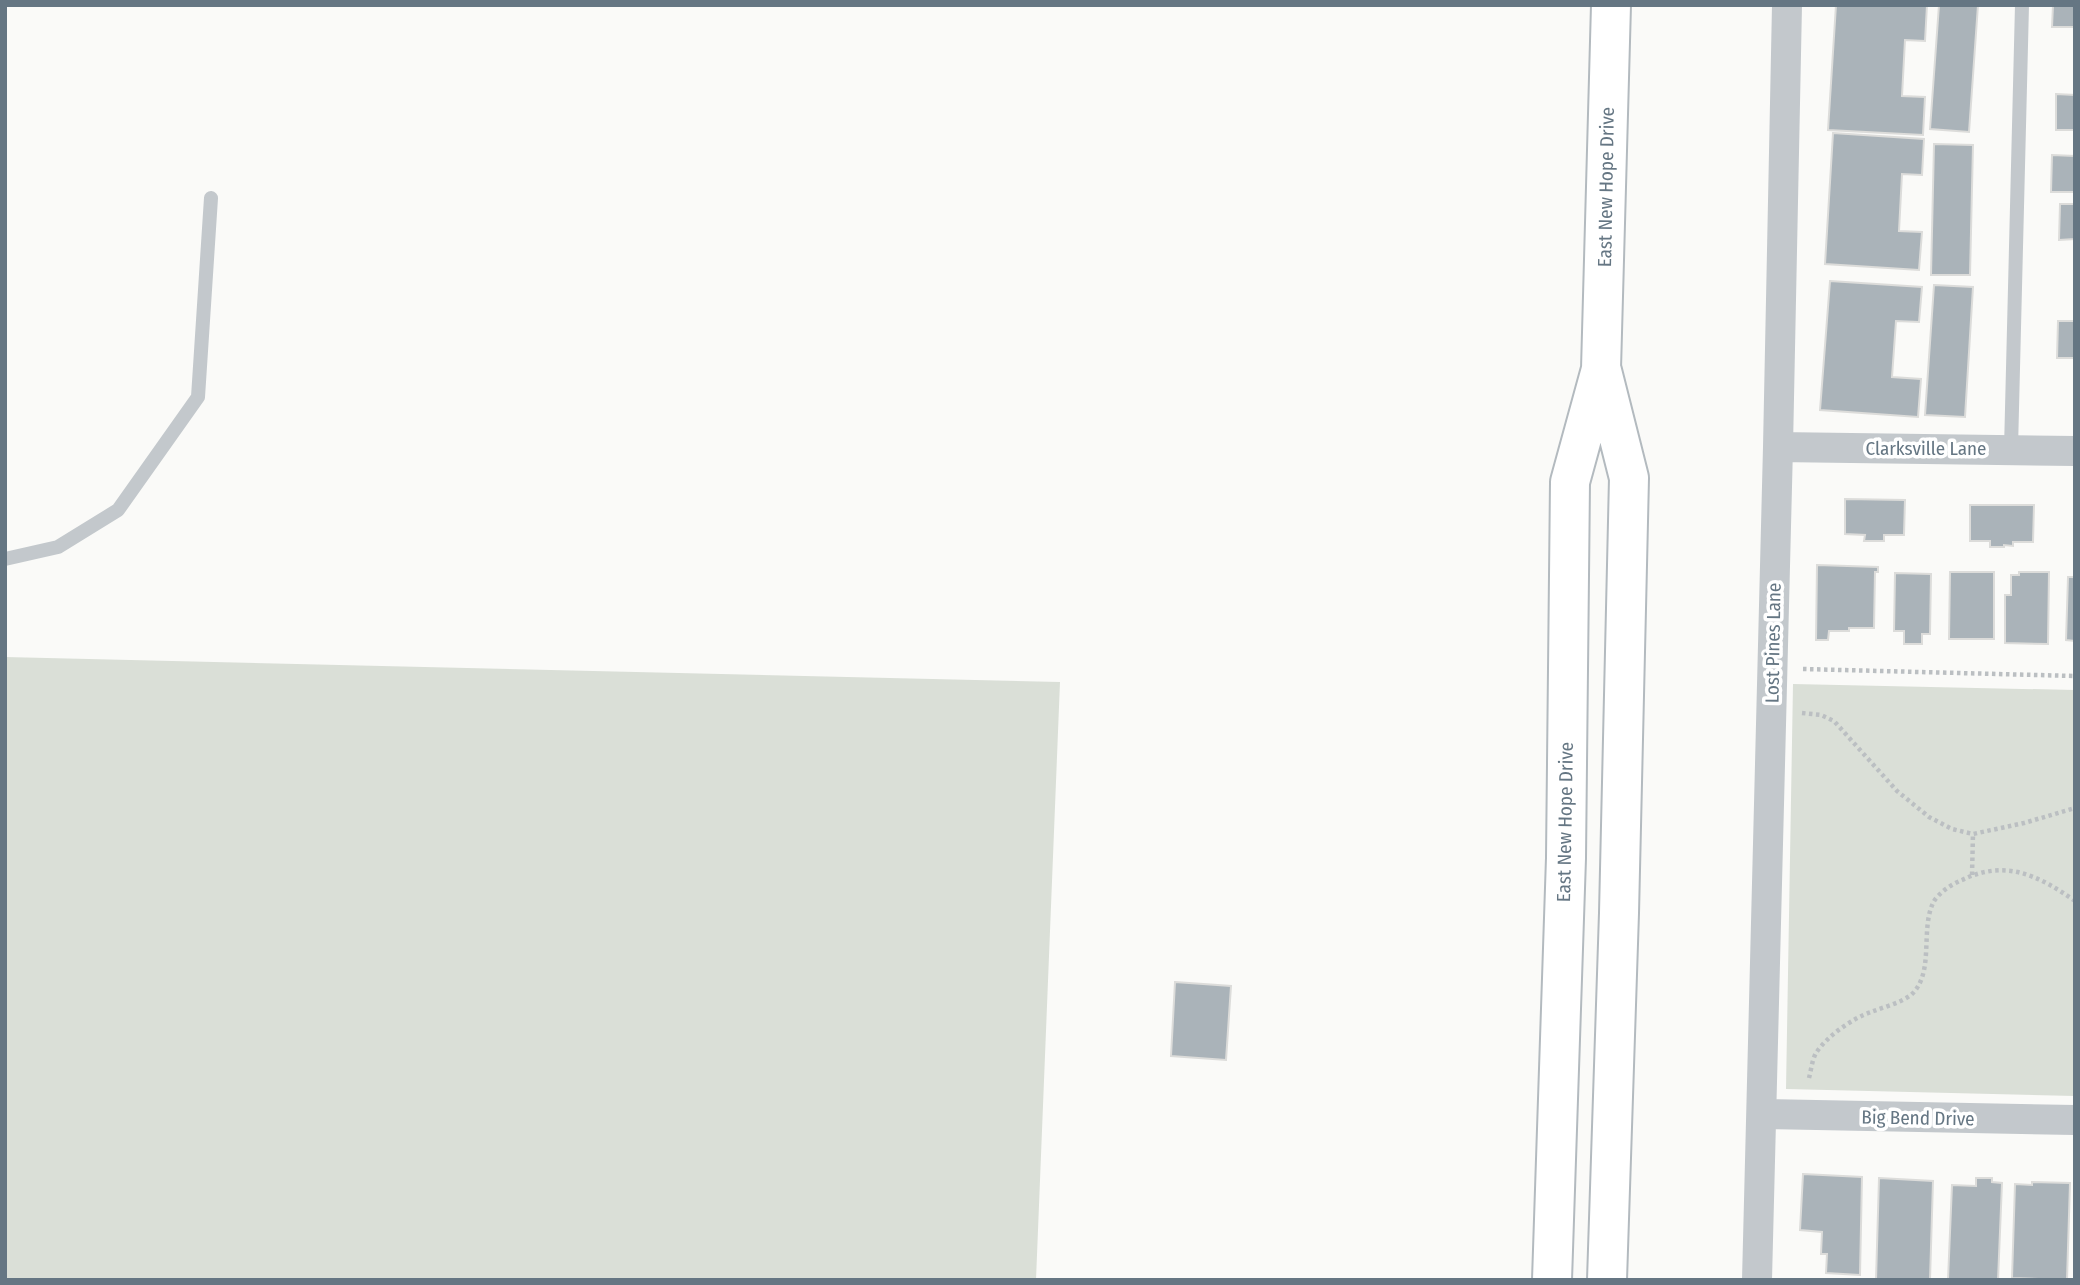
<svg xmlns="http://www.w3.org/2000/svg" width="2080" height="1285" viewBox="0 0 2080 1285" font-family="'Fira Sans Condensed',sans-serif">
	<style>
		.green { fill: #dadfd7 }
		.building { fill: #aab3b9; stroke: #dcdcda; stroke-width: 2 }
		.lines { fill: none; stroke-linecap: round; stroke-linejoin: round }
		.secondary-casing { stroke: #b3babf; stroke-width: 42 }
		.path { stroke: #bbbfc2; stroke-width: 4.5; stroke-dasharray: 3.5 3.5; stroke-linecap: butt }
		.service { stroke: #c3c8cc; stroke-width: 14 }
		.minor { stroke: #c3c8cc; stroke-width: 30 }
		.secondary { stroke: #fff; stroke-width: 38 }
		.labels { text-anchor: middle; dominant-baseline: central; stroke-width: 7; stroke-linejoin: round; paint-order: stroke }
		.street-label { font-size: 19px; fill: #657683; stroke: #fff }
	</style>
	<rect width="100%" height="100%" fill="#fafaf8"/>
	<path class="green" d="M5 657 1060 682 1036 1280H5Z
		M1793 684 2075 690V1096L1786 1089Z"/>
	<path class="building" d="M1836 5H1927L1925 41 1905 40 1902 96 1925 97 1923 135 1828 130Z
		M1939 5H1978L1969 132 1930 129Z
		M2053 5H2075V27H2052Z
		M2056 94 2075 95V130H2056Z
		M1833 133 1924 139 1922 175 1902 174 1899 231 1922 232 1919 270 1825 264Z
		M1934 144 1973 145 1970 275H1931Z
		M2052 155 2075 156V192H2051Z
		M2060 204H2075V239L2059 240Z
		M1830 281 1922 287 1919 322 1896 321 1892 377 1921 379 1918 417 1820 410Z
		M1934 285 1973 287 1965 417 1925 415Z
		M2058 321H2075V358H2057Z
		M1845 499 1905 500 1904 535H1884V541H1864L1865 535 1845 534Z
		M1970 505H2034L2033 542H2013V546L2004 545V547H1990V541H1970Z
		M1817 565 1878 567V572H1875L1874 628H1849V631H1829L1828 640H1816Z
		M1950 572H1994V639H1949Z
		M2019 572H2049L2048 644 2005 643V595H2011V575H2019Z
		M1895 573 1931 574 1930 634H1922V644H1904V631H1894Z
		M2068 577H2075V641L2066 640Z
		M1175 982 1231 986 1226 1060 1171 1056Z
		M1803 1174 1862 1177 1860 1275 1826 1273 1827 1254H1821L1822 1232 1800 1230Z
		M1879 1178 1933 1181 1930 1280H1876Z
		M1976 1178H1992V1182L2002 1183 1998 1280H1948L1952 1185 1976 1186Z
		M2032 1182 2070 1183 2067 1280 2012 1278 2015 1184 2032 1185Z"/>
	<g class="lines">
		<g class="secondary-casing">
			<path id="secondary" d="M1602 371 1629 478 1619 913 1607 1280
				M1552 1280 1566 858 1570 482 1601 369 1611 5"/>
		</g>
		<path class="path" d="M1803 669 2075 676
			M1802 713 1821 715 1834 721 1897 791 1929 817 1952 829 1973 834 2024 823 2075 808
			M1972 875 1973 834
			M1809 1078C1811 1071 1812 1060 1816 1053 1827 1036 1853 1018 1871 1012 1884 1007 1900 1003 1911 995 1935 973 1920 931 1933 903 1938 893 1952 884 1962 880 2005 859 2038 875 2075 901"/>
		<path class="service" d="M2011 449 2022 5
			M5 559 58 547 118 510 198 397 211 198"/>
		<path class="minor" d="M1778 447 2075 451
			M1762 1114 2075 1120
			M1757 1280 1778 447 1787 5"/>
		<use href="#secondary" class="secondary"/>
	</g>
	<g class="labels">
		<g class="street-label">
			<text transform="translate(1606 187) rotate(-89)">East New Hope Drive</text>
			<text x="1926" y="448">Clarksville Lane</text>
			<text transform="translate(1773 643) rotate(-89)">Lost Pines Lane</text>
			<text transform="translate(1565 822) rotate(-89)">East New Hope Drive</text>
			<text transform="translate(1918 1118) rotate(1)">Big Bend Drive</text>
		</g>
	</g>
	<rect width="2080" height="1285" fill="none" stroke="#657683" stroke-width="14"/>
</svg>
